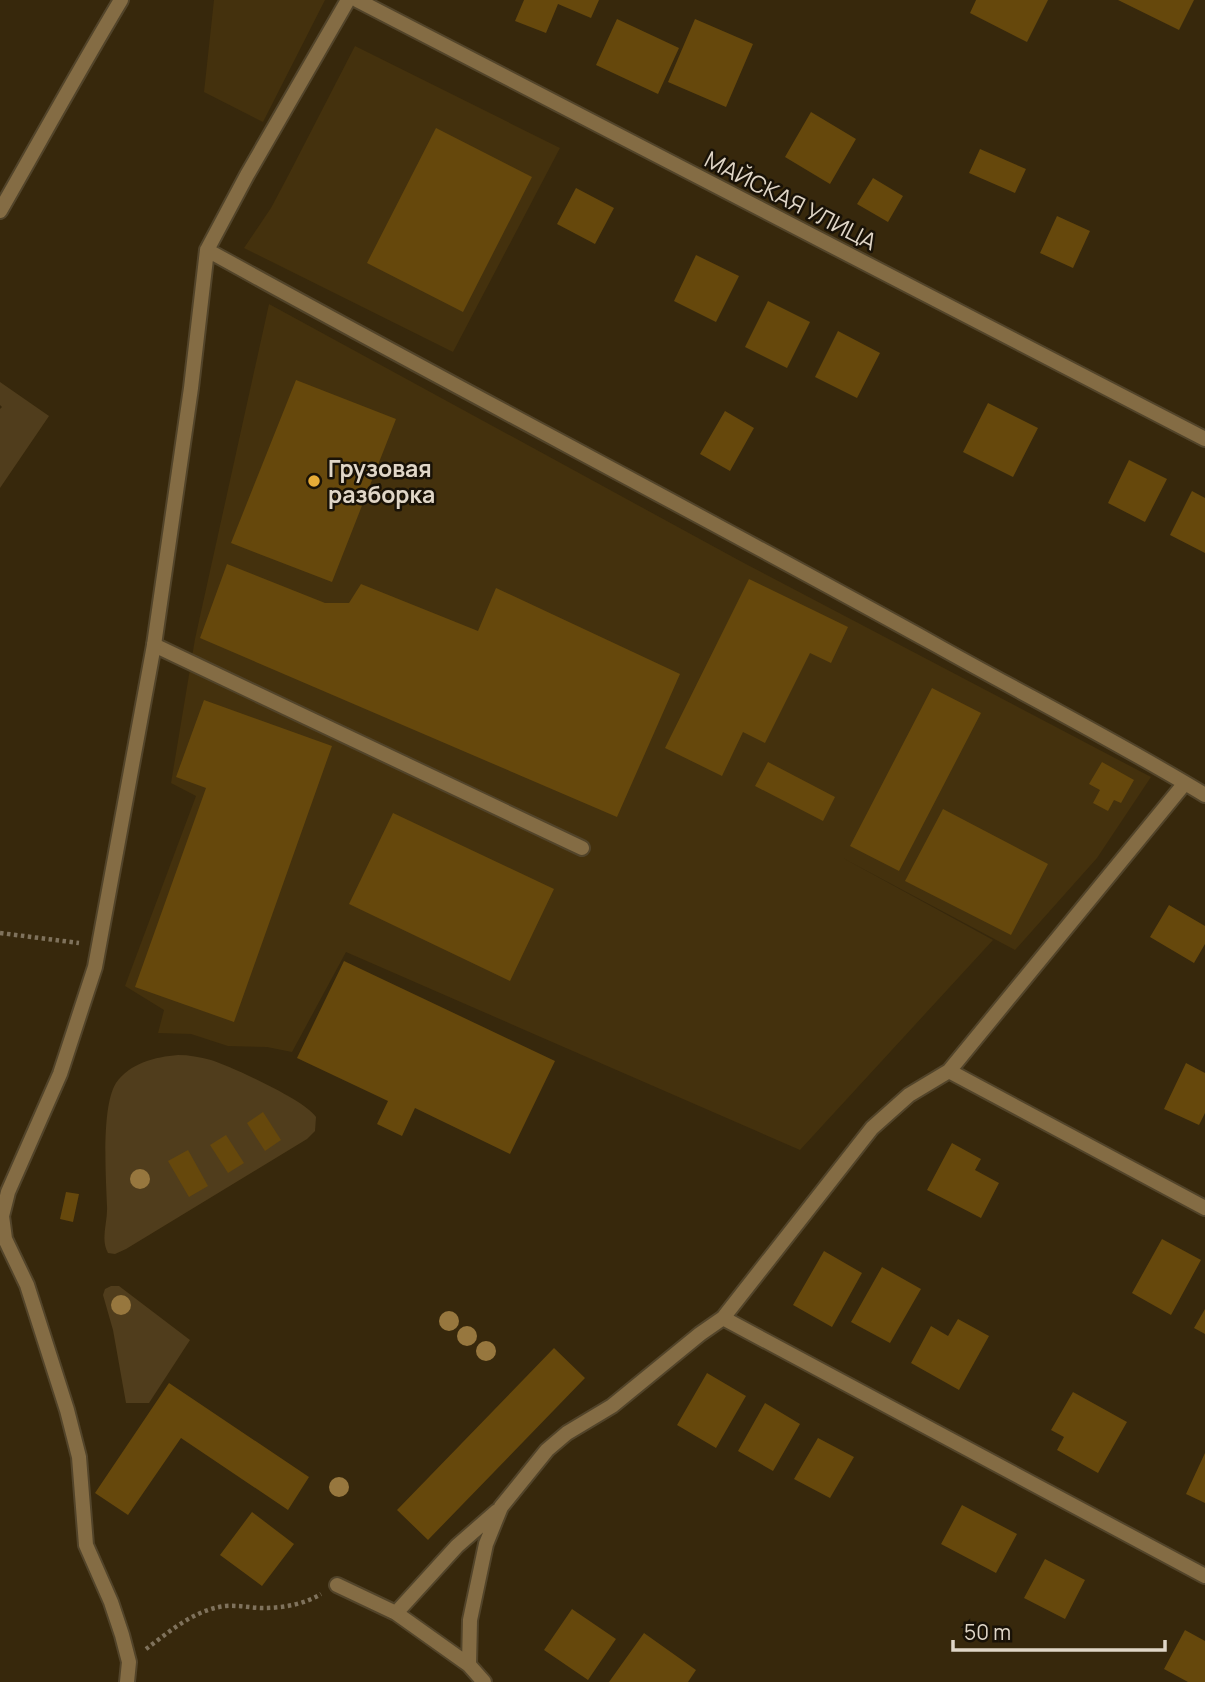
<svg xmlns="http://www.w3.org/2000/svg" width="1205" height="1682" viewBox="0 0 1205 1682" font-family="Manrope,sans-serif">
	<style>
		.built { fill: #44310d }
		.green { fill: #503d1c }
		.building { fill: #66480c }
		.lines { fill: none; stroke-linecap: round; stroke-linejoin: round }
		.service-casing { stroke: #52442a; stroke-width: 18 }
		.minor-casing { stroke: #52442a; stroke-width: 18 }
		.path { stroke: #7f725c; stroke-width: 4.5; stroke-dasharray: 3.5 3.5; stroke-linecap: butt }
		.service { stroke: #846c44; stroke-width: 14 }
		.minor { stroke: #846c44; stroke-width: 14 }
		.tree { fill: #97773e }
		.poi-dot { fill: #e7ac37; stroke: #191207; stroke-width: 2.5 }
		.labels { text-anchor: middle; dominant-baseline: central; stroke-width: 5; stroke-linejoin: round; paint-order: stroke }
		.street-label { font-size: 23px; fill: #e0d6c7; stroke: #191207 }
		.poi-label { font-size: 23px; font-weight: bold; fill: #e0d6c7; stroke: #191207; text-anchor: start }
	</style>
	<rect width="100%" height="100%" fill="#37280c"/>
	<path class="built" d="M214 0H325L263 122 204 92Z
		M355 46 560 148 453 352 244 248 271 208 288 176Z
		M269 304 742 562 1151 777 1097 858 1015 950 841 857 993 940 800 1150 346 952 292 1052 267 1047 228 1046 191 1034 158 1033 164 1010 125 986 196 796 171 783 195 639Z"/>
	<path class="green" d="M0 382 49 416 0 488V409L2 407 0 405Z
		M178 1055C189 1055 200 1057 211 1060 232 1067 305 1100 316 1117L315 1131 307 1139 126 1249 115 1254 108 1253C100 1239 108 1222 107 1206 106 1177 101 1107 116 1083 130 1063 155 1057 178 1055Z
		M111 1286H119L190 1340 149 1403H126L113 1330 103 1295 105 1289Z"/>
	<path class="building" d="M524 0H599L591 18 558 4 546 33 515 21Z
		M976 0H1048L1027 42 970 13Z
		M1118 0H1194L1179 30Z
		M617 19 679 48 658 94 596 65Z
		M695 19 753 44 726 107 668 82Z
		M811 112 856 139 830 184 785 157Z
		M436 128 532 177 463 312 367 263Z
		M980 149 1026 169 1015 193 969 173Z
		M873 178 903 196 888 222 857 204Z
		M576 188 614 208 595 244 557 224Z
		M1057 216 1090 231 1073 268 1040 253Z
		M696 255 739 276 716 322 674 301Z
		M768 301 810 322 787 368 745 347Z
		M838 331 880 353 857 398 815 377Z
		M296 380 396 419 332 582 231 543Z
		M988 403 1038 428 1013 477 963 452Z
		M725 411 754 428 730 471 700 454Z
		M1129 460 1167 479 1145 522 1108 503Z
		M1192 491 1205 498V553L1170 535Z
		M227 564 325 603H349L361 584 478 631 496 588 680 674 617 817 200 638Z
		M749 579 848 627 831 663 810 653 765 743 743 732 722 776 665 748Z
		M932 688 981 713 899 871 850 846Z
		M204 700 332 746 234 1022 135 987 206 788 176 777Z
		M768 762 835 797 823 821 755 786Z
		M1102 762 1134 780 1121 803 1114 800 1108 811 1093 803 1100 790 1089 784Z
		M943 809 1048 864 1011 935 905 881Z
		M393 813 554 889 510 981 349 904Z
		M1169 905 1205 926V944L1194 963 1150 937Z
		M344 961 555 1061 510 1154 415 1108 402 1136 377 1124 388 1101 297 1058Z
		M1186 1063 1205 1073V1113L1199 1125 1164 1109Z
		M263 1112 281 1140 265 1151 247 1123Z
		M226 1135 244 1163 228 1173 210 1145Z
		M952 1143 981 1159 975 1170 999 1183 981 1218 927 1190Z
		M188 1150 208 1186 189 1197 168 1161Z
		M66 1192 79 1194 73 1222 60 1219Z
		M1162 1239 1201 1260 1171 1315 1132 1293Z
		M824 1251 862 1273 832 1327 793 1305Z
		M882 1267 921 1289 890 1343 851 1322Z
		M1205 1309V1334L1194 1328Z
		M958 1319 989 1336 959 1390 911 1363 931 1326 948 1336Z
		M554 1348 585 1378 428 1540 397 1510Z
		M707 1373 746 1396 716 1448 677 1425Z
		M169 1383 309 1477 288 1510 181 1438 128 1515 95 1493Z
		M1073 1392 1127 1422 1098 1473 1057 1450 1064 1437 1051 1430Z
		M765 1403 800 1424 773 1471 738 1451Z
		M818 1438 854 1457 830 1498 794 1479Z
		M1205 1453V1503L1186 1494Z
		M962 1505 1017 1534 996 1573 941 1544Z
		M252 1512 294 1544 262 1586 220 1555Z
		M1045 1559 1085 1580 1065 1619 1024 1598Z
		M572 1609 616 1639 588 1680 544 1650Z
		M1185 1630 1205 1641V1682H1188L1164 1669Z
		M644 1633 696 1670 688 1682H609Z"/>
	<g class="lines">
		<g class="service-casing">
			<path id="service" d="M154 645 582 848"/>
		</g>
		<g class="minor-casing">
			<path id="minor" d="M348 0 247 175 207 250C449 384 694 511 936 645 1025 695 1118 742 1205 795
				M357 0 1205 439
				M0 211C40 141 79 70 121 0
				M949 1071 1205 1208
				M723 1318 1205 1576
				M337 1585 396 1613 469 1665 484 1682
				M396 1613 457 1546 497 1511
				M469 1665 470 1620 486 1544 501 1507 547 1450 567 1433 612 1406 700 1334 723 1318 872 1128 909 1095 949 1071 1185 783
				M127 1682 129 1662 122 1635 111 1602 86 1545 79 1457 67 1410 27 1285 5 1239 2 1216 8 1192 60 1074 95 967 154 645 191 388 207 250"/>
		</g>
		<path class="path" d="M0 933 79 943
			M146 1649C169 1632 195 1609 226 1606 239 1605 251 1608 264 1608 283 1608 305 1604 321 1594"/>
		<use href="#service" class="service"/>
		<use href="#minor" class="minor"/>
	</g>
	<g class="tree">
		<circle cx="140" cy="1179" r="10"/>
		<circle cx="121" cy="1305" r="10"/>
		<circle cx="449" cy="1321" r="10"/>
		<circle cx="467" cy="1336" r="10"/>
		<circle cx="486" cy="1351" r="10"/>
		<circle cx="339" cy="1487" r="10"/>
	</g>
	<circle class="poi-dot" cx="314" cy="481" r="7"/>
	<g class="labels">
		<g class="street-label">
			<text transform="translate(791 200) rotate(27)">МАЙСКАЯ УЛИЦА</text>
		</g>
		<g class="poi-label">
			<text x="328" y="468">Грузовая<tspan x="328" dy="26">разборка</tspan></text>
		</g>
	</g>
	<path d="M953 1640v10h212v-10" fill="none" stroke="#e0d6c7" stroke-width="3.5"/>
	<text x="964" y="1640" font-size="21" fill="#e0d6c7" stroke="#191207" stroke-width="5" paint-order="stroke">50 m</text>
</svg>
